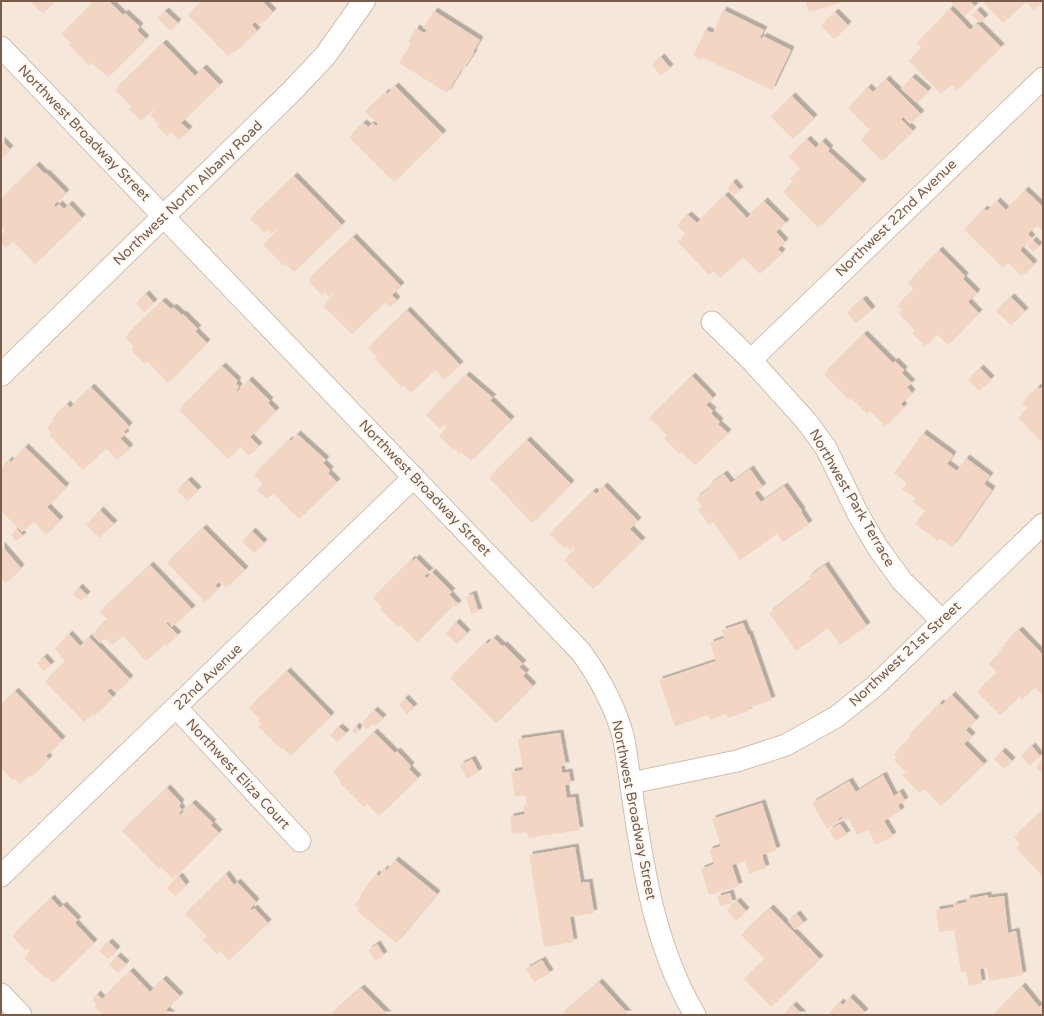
<svg xmlns="http://www.w3.org/2000/svg" width="1044" height="1016" viewBox="0 0 1044 1016" font-family="'Varela Round',sans-serif">
	<style>
		.residential { fill: #f5e8da }
		.building { fill: #f3d5c3; filter: url(#shadow) }
		.lines { fill: none; stroke-linecap: round; stroke-linejoin: round }
		.minor-casing { stroke: #d1beb0; stroke-width: 23 }
		.tertiary-casing { stroke: #d1beb0; stroke-width: 24 }
		.minor { stroke: #fff; stroke-width: 21 }
		.tertiary { stroke: #fff; stroke-width: 22 }
		.labels { text-anchor: middle; dominant-baseline: central; stroke-width: 4; stroke-linejoin: round; paint-order: stroke }
		.street-label { font-size: 14px; fill: #7a5c4d; stroke: #fffaf3 }
	</style>
	<defs>
		<filter id="shadow"><feDropShadow dx="3.5" dy="-3.5" stdDeviation="0" flood-color="#0004"/></filter>
	</defs>
	<rect width="100%" height="100%" fill="#fdf6ec"/>
	<path class="residential" d="M1 1H1043V1015H1Z"/>
	<path class="building" d="M29 1H55L43 13Z
		M95 1H109L123 15 125 13 140 27 137 30 146 39 108 77 92 63 89 65 69 45 71 43 62 34Z
		M203 1H262L273 12 259 26 255 22 252 25 257 31 235 52 233 51 228 56 188 15Z
		M805 1H840V3L809 12Z
		M950 1H969L975 6 964 16Z
		M982 1H1022L1024 3 1003 23Z
		M1025 1H1043L1034 10Z
		M950 9 970 30 977 23 1001 47 957 90 951 84 941 94 909 61 922 48 917 43Z
		M723 10 764 30 760 37 762 39 763 36 791 50 772 90 703 58 702 60 693 56 705 30 713 33Z
		M977 10 985 18 980 23 972 15Z
		M165 11 178 23 170 31 158 18Z
		M434 11 480 40 473 52 474 53 463 70 462 69 447 93 399 63 411 44 408 42 416 28 424 33 427 30 423 28Z
		M835 12 848 25 834 39 821 26Z
		M163 43 195 76 203 68 220 85 181 123 189 130 179 140 171 132 167 136 157 126 159 124 150 115 155 110 153 109 141 121 129 109 132 107 115 90Z
		M661 57 670 68 661 76 652 65Z
		M912 77 928 91 917 103 901 89Z
		M886 79 921 114 910 124 903 117 901 119 913 131 882 161 861 140 870 130 848 108 868 87 873 92Z
		M395 86 443 134 394 182 349 137 363 123 368 127 373 123 376 126 378 124 365 112 386 92 387 94Z
		M792 96 814 118 793 139 771 117Z
		M807 139 816 148 822 141 830 149 828 151 863 183 818 228 783 192 793 182 790 179 801 169 789 157Z
		M1 140 10 149 1 159Z
		M36 165 45 174 46 173 66 193 54 205 56 207 59 204 64 209 69 204 82 218 35 264 13 241 6 248 1 242V235L6 231 1 226V199Z
		M294 176 342 225 294 272 286 264 284 266 263 245 278 231 276 230 271 234 267 230 265 233 250 219Z
		M733 182 740 190 734 195 727 188Z
		M1025 190 1043 207V231L1036 225 1028 234 1032 238 1020 250 1034 264 1022 276 1008 263 1003 268 964 230 984 209 987 211 997 201 1006 210Z
		M725 195 747 218 764 201 786 223 776 232 785 242 778 249 782 253 760 274 743 257 720 278 713 271 709 275 678 242 686 234 677 225 688 215 697 223Z
		M353 237 401 286 392 295 397 300 390 307 385 302 352 334 323 306 335 294 333 293 329 297 325 293 322 295 309 282 311 280 309 279Z
		M1033 240 1039 246 1033 252 1027 246Z
		M939 250 965 276 963 279 977 293 968 302 979 313 948 345 937 334 925 346 912 333 915 330 899 314 902 310 897 306 914 289 908 283Z
		M146 294 154 303 144 312 136 303Z
		M1011 297 1025 311 1011 325 996 311Z
		M863 299 872 310 856 323 847 313Z
		M162 301 171 309 173 307 182 315 183 314 198 329 195 331 207 343 168 383 148 362 145 364 131 350 134 347 125 337Z
		M407 310 460 365 444 380 435 370 411 393 404 386 402 387 375 359 377 357 368 348Z
		M864 334 893 363 895 361 904 370 902 373 912 383 907 387 912 393 901 404 904 407 885 426 870 411 867 414 851 398 849 400 824 374Z
		M222 366 238 381 236 383 239 387 236 391 237 392 249 380 270 401 268 403 276 411 250 437 259 446 249 456 240 446 228 459 179 410Z
		M980 368 991 379 979 391 968 380Z
		M466 375 493 398 490 400 511 420 471 461 461 452 460 454 454 448 453 449 439 436 447 428 444 425 440 429 426 415Z
		M692 376 713 398 706 405 713 411 711 413 720 422 718 424 728 433 695 465 681 452 679 454 664 438 667 435 649 418Z
		M1043 386V443L1018 418 1028 408 1022 403 1038 387 1040 389Z
		M91 387 129 426 124 432 126 434 121 438 118 436 130 448 117 460 106 448 83 470 49 435 51 433 47 428 54 421 52 419 67 404 70 408Z
		M923 433 953 455 947 464 957 471 966 458 990 476 984 484 992 490 952 547 940 539 938 541 915 524 925 511 913 502 916 498 902 489 907 483 894 473Z
		M297 434 326 460 323 463 330 470 328 473 337 482 299 519 273 493 267 499 257 490 263 484 254 475 289 440 291 441Z
		M527 440 571 484 532 523 489 478Z
		M25 447 66 487 47 507 60 520 46 535 33 521 22 532 1 511V481L3 479 1 477V468L9 460 11 462Z
		M750 469 763 487 754 493 761 502 784 486 802 511 801 512 809 524 783 542 777 534 740 560 713 522 709 525 698 510 702 507 696 498 710 488 709 485 724 474 731 483Z
		M188 480 198 490 187 501 177 490Z
		M604 486 638 521 630 529 642 541 593 589 564 560 576 549 574 547 570 551 566 546 564 548 550 534 593 491 596 494Z
		M100 510 114 524 99 538 86 525Z
		M203 528 245 570 226 588 219 582 215 586 218 588 205 602 167 563Z
		M17 529 23 536 16 541 11 535Z
		M252 531 264 543 254 553 242 542Z
		M1 545 21 568 6 583 1 579Z
		M416 558 430 572 424 576 427 578 432 572 452 592 449 594 458 604 455 607 453 605 417 642 400 625 398 627 380 609 382 607 373 598 412 559 413 561Z
		M150 565 192 609 172 627 168 622 166 623 178 635 166 646 165 644 146 661 122 635 112 645 105 638 100 643 92 635 107 619 100 612Z
		M825 565 867 626 840 645 828 628 796 651 769 613 811 580 808 577Z
		M79 587 87 595 81 601 73 594Z
		M473 594 479 612 471 614 466 597Z
		M456 622 467 633 457 644 446 633Z
		M743 623 748 635 749 634 772 700 748 708 749 711 728 718 726 714 710 720 708 715 675 726 659 680 716 661 710 643 724 638 722 630Z
		M1019 630 1043 655V696L1034 687 1022 699 1019 696 1000 715 977 692 997 673 989 664 999 655 998 653 1006 646 1004 644Z
		M69 634 80 646 89 637 130 679 116 693 111 688 107 691 113 697 94 716 92 714 84 722 45 682 65 662 55 649Z
		M494 638 502 646 504 645 523 664 519 667 526 673 523 676 533 686 496 723 450 678 486 642 487 644Z
		M44 657 51 665 44 671 37 663Z
		M287 671 331 716 290 756 282 747 281 749 258 726 261 724 258 721 260 719 249 708Z
		M15 691 62 740 46 756 49 759 31 777 29 775 20 784 15 779 13 781 1 768V705Z
		M952 695 976 720 966 730 972 736 964 744 984 764 941 806 924 789 919 793 902 775 906 772 894 760 897 757 894 754 911 737 909 735 940 703 942 705Z
		M405 698 414 707 407 714 399 705Z
		M374 710 383 718 375 726 373 723 367 729 361 724Z
		M356 726 359 729 356 734 352 731Z
		M339 727 346 733 337 742 330 735Z
		M374 732 395 753 397 751 411 766 409 769 418 778 379 816 367 804 364 807 339 782 340 780 333 772Z
		M560 733 566 766H561L562 773 569 772 571 784 565 785 567 798 575 797 580 830 528 838 527 832 512 834 510 817 525 814 523 805H527L525 795 515 797 511 772 523 770 518 739Z
		M1032 746 1040 756 1029 766 1021 756Z
		M1002 751 1012 761 1004 769 994 759Z
		M472 759 479 772 467 779 460 765Z
		M1043 760V774L1036 767Z
		M883 775 894 796 900 792 905 801 898 805 901 811 884 821 893 836 876 845 868 830 857 835 849 819 845 821 843 816 838 819 840 821 827 829 812 803 849 781 856 792Z
		M167 788 181 803 179 806 182 810 179 813 180 815 192 803 213 823 211 825 219 833 173 879 161 867 159 869 122 831Z
		M762 803 777 850 762 855 766 868 749 874 745 861 732 865 739 886 709 895 701 869 714 864 709 850 721 846 712 819Z
		M1043 810V877L1016 848 1020 844 1014 837Z
		M840 824 847 834 836 841 829 830Z
		M575 847 581 883 589 882 594 913 570 917 574 942 544 947 529 855Z
		M395 860 437 894 396 943 357 911 359 909 355 905 361 896 360 895 376 874 379 876 384 869 387 870Z
		M226 874 234 885 237 882 256 902 250 909 252 910 254 908 268 923 229 960 220 951 217 954 203 940 207 937 185 914Z
		M179 876 186 885 175 896 167 888Z
		M730 893 733 903 720 906 717 897Z
		M988 895V898L1004 896 1008 933 1016 931 1023 975 989 981 987 968 980 969 982 983 969 986 966 971 961 972 954 930 939 932 936 910 954 907 953 905 967 902 966 899Z
		M51 898 60 908 63 905 78 920 75 923 94 943 53 983 47 977 45 978 24 958 31 951 28 949 26 951 12 936Z
		M737 901 746 911 736 921 727 910Z
		M770 908 820 959 771 1007 744 979 765 959 741 935Z
		M797 914 804 923 795 930 788 921Z
		M109 942 117 950 108 959 99 951Z
		M377 944 384 955 375 961 368 950Z
		M117 956 126 964 118 973 109 965Z
		M542 960 550 973 534 982 526 969Z
		M130 971 150 992 163 979 180 996 166 1010 172 1015H103L94 1006 96 1004 92 1000 97 994 102 999Z
		M599 982 628 1014 561 1015Z
		M1022 986 1039 1007 1041 1005 1043 1008V1015H993Z
		M361 988 388 1015H334L332 1013Z
		M850 997 865 1012 862 1015H828L840 1002 843 1005Z
		M793 1005 803 1015H783Z"/>
	<g class="lines">
		<g class="minor-casing">
			<path id="minor" d="M1 47 581 652C601 680 616 707 624 740 639 833 646 932 695 1015
				M712 322 751 360 807 422 826 448 858 514 878 548 902 581 942 621
				M751 360 1043 78
				M176 707 300 841
				M631 783 737 761 786 745 836 717 875 686 1043 524
				M1 876 414 477
				M1 994 21 1015"/>
		</g>
		<g class="tertiary-casing">
			<path id="tertiary" d="M1 375 291 92 325 56 364 1"/>
		</g>
		<use href="#minor" class="minor"/>
		<use href="#tertiary" class="tertiary"/>
	</g>
	<g class="labels">
		<g class="street-label">
			<text transform="translate(84 133) rotate(46)">Northwest Broadway Street</text>
			<text transform="translate(188 193) rotate(-44)">Northwest North Albany Road</text>
			<text transform="translate(896 218) rotate(-44)">Northwest 22nd Avenue</text>
			<text transform="translate(425 488) rotate(46)">Northwest Broadway Street</text>
			<text transform="translate(852 498) rotate(60)">Northwest Park Terrace</text>
			<text transform="translate(905 654) rotate(-43)">Northwest 21st Street</text>
			<text transform="translate(208 677) rotate(-44)">22nd Avenue</text>
			<text transform="translate(238 774) rotate(47)">Northwest Eliza Court</text>
			<text transform="translate(634 810) rotate(79)">Northwest Broadway Street</text>
		</g>
	</g>
	<rect width="1044" height="1016" fill="none" stroke="#7a5c4d" stroke-width="4"/>
</svg>
